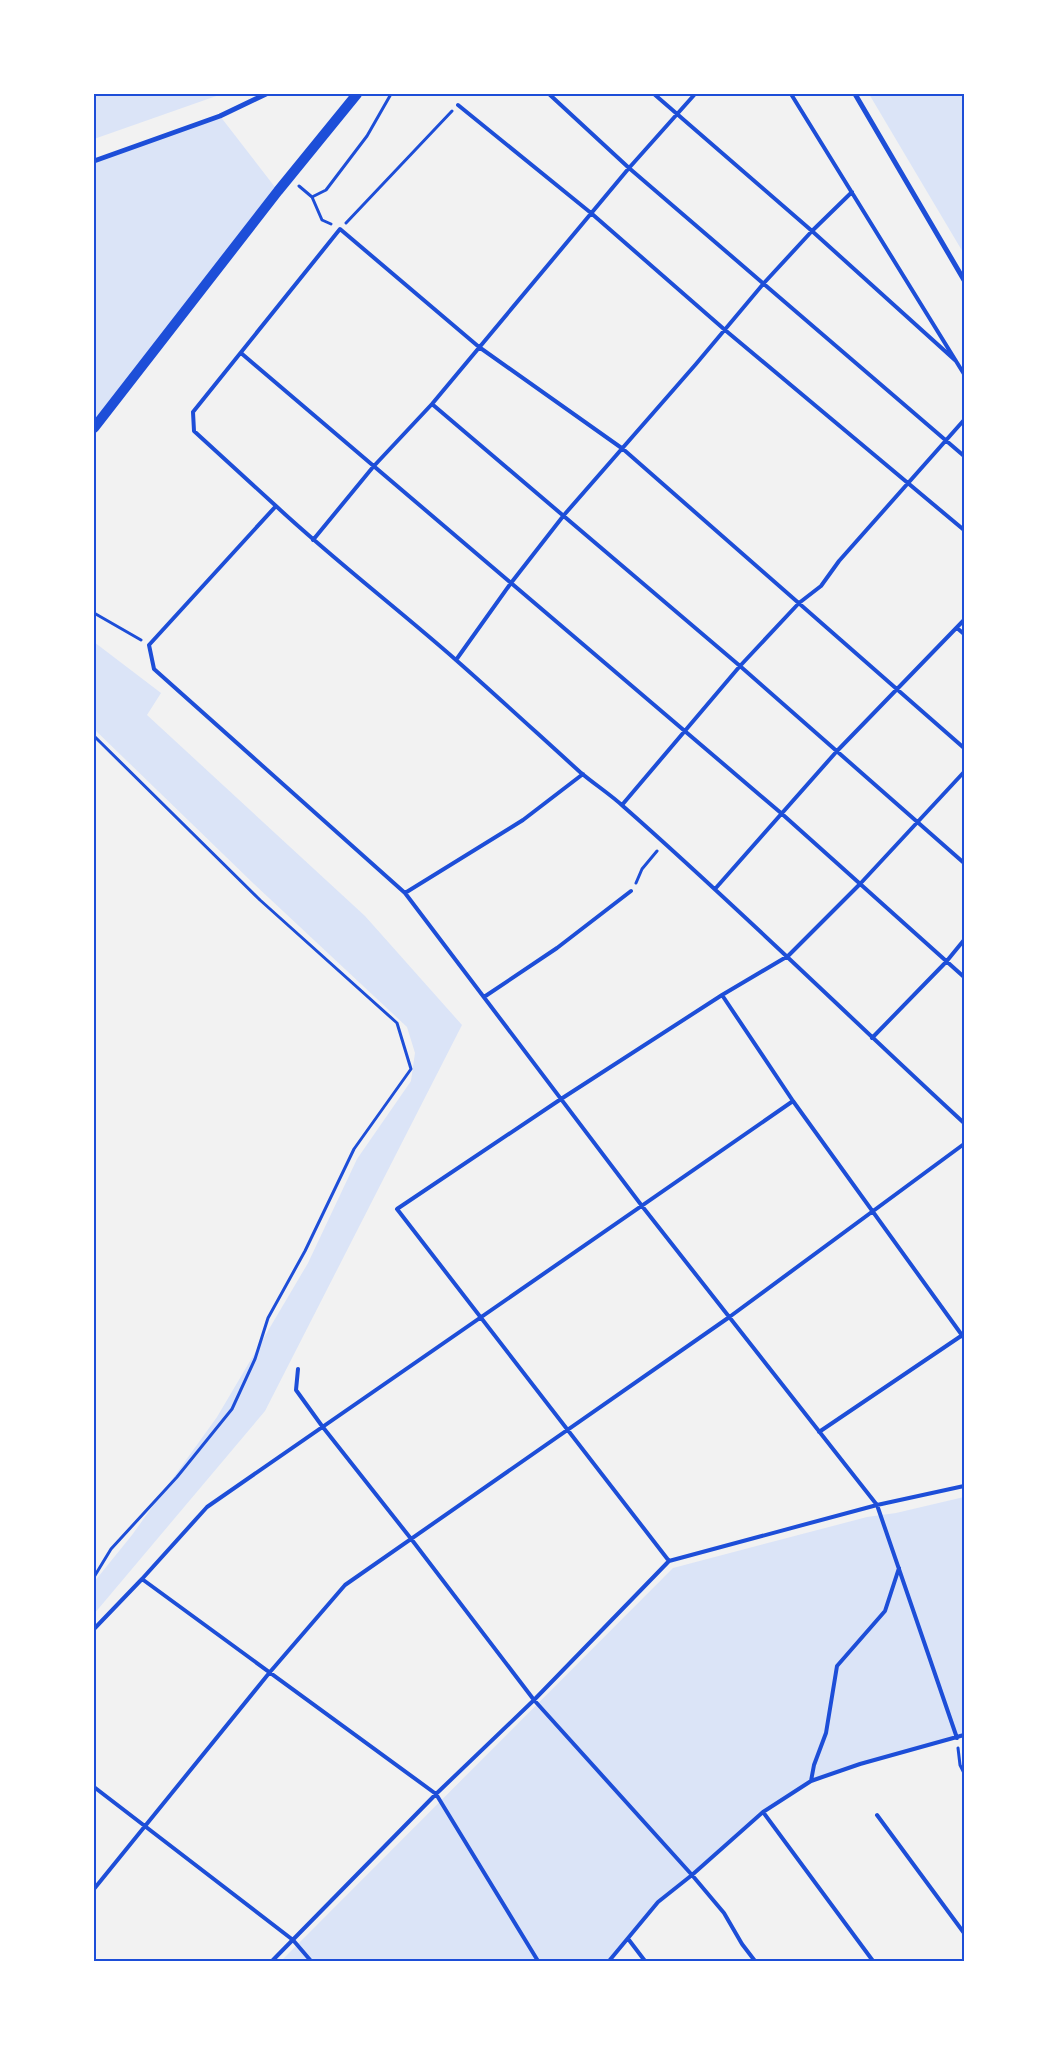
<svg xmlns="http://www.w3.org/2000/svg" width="1058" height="2055" viewBox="0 0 1058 2055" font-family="'Fira Sans Condensed',sans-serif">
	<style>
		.green { fill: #dbe4f7 }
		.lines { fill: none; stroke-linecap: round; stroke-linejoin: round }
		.path { stroke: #1d4ed8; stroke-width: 3 }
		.service { stroke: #1d4ed8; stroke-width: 4 }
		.minor { stroke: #1d4ed8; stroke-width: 5 }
		.secondary { stroke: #1d4ed8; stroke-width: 10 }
		.neatline { fill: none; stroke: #1d4ed8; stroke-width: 2 }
	</style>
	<rect width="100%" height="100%" fill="#f2f2f2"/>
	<path class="green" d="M94 94H222L94 139Z
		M869 94H964V254Z
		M220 116 278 191 94 428V161Z
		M94 642 161 693 147 715 365 916 462 1025 265 1411 94 1614V1582L132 1535 217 1417 308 1263 357 1159 411 1081 415 1053 407 1027 254 884 94 729Z
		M964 1497V1735L937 1741 811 1781 763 1812 658 1902 609 1961H281L673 1568 867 1517 896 1513Z"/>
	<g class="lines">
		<path class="path" d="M299 186 312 197 326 190 367 136 391 94
			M312 197 322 220 331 224
			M346 223 452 111
			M94 613 141 640
			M94 736 260 900 397 1023 411 1069 354 1149 305 1251 268 1318 255 1359 232 1409 177 1477 111 1549 94 1577
			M636 883 642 869 657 851
			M958 1748 960 1765 964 1773"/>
		<path class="service" d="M549 94 629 168 964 456
			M654 94 812 231 956 361
			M791 94 964 374
			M458 105 591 213 725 330 964 530
			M241 353 781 813 964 977
			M432 404 740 666 964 863
			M276 506 194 431 193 412 340 229 479 347 623 449 964 748
			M313 540 373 467 432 404 629 168 695 94
			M957 628 964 634
			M456 660 511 583 564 515 696 364 764 283 812 231 852 192
			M622 805 740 666 799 603 821 586 839 561 964 420
			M715 889 837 751 964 620
			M405 893 523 820 583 774
			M722 995 793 1101 964 1338
			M484 997 557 948 631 891
			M872 1038 946 962 964 940
			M298 1369 296 1390 322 1426 412 1540 534 1700 692 1875 724 1913 742 1944 755 1961
			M819 1432 964 1334
			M669 1561 397 1209 561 1099 722 995 788 956 860 884 964 772
			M142 1579 436 1794 538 1961
			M94 1629 142 1579 207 1507 793 1101
			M957 1738 877 1505 642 1206 405 893 154 669 149 645 276 506C334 560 397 608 456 660 498 697 539 735 580 772 594 784 610 794 624 807 740 909 850 1018 964 1123
			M811 1781 814 1765 826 1733 837 1666 885 1611 899 1568
			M94 1787 293 1940 311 1961
			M763 1812 873 1961
			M877 1815 964 1933
			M94 1889 270 1672 345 1585 728 1318 964 1144
			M629 1940 645 1961
			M272 1961 436 1794 534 1700 669 1561 877 1505 964 1486
			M609 1961 658 1902 692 1875 763 1812 811 1781 860 1764 964 1735"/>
		<path class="minor" d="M855 94 964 280
			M94 161 220 116 266 94"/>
		<path class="secondary" d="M94 428 278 191 357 94"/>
	</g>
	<rect width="1058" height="2055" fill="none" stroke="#ffffff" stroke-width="190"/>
	<rect x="95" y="95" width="868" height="1865" class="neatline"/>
</svg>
